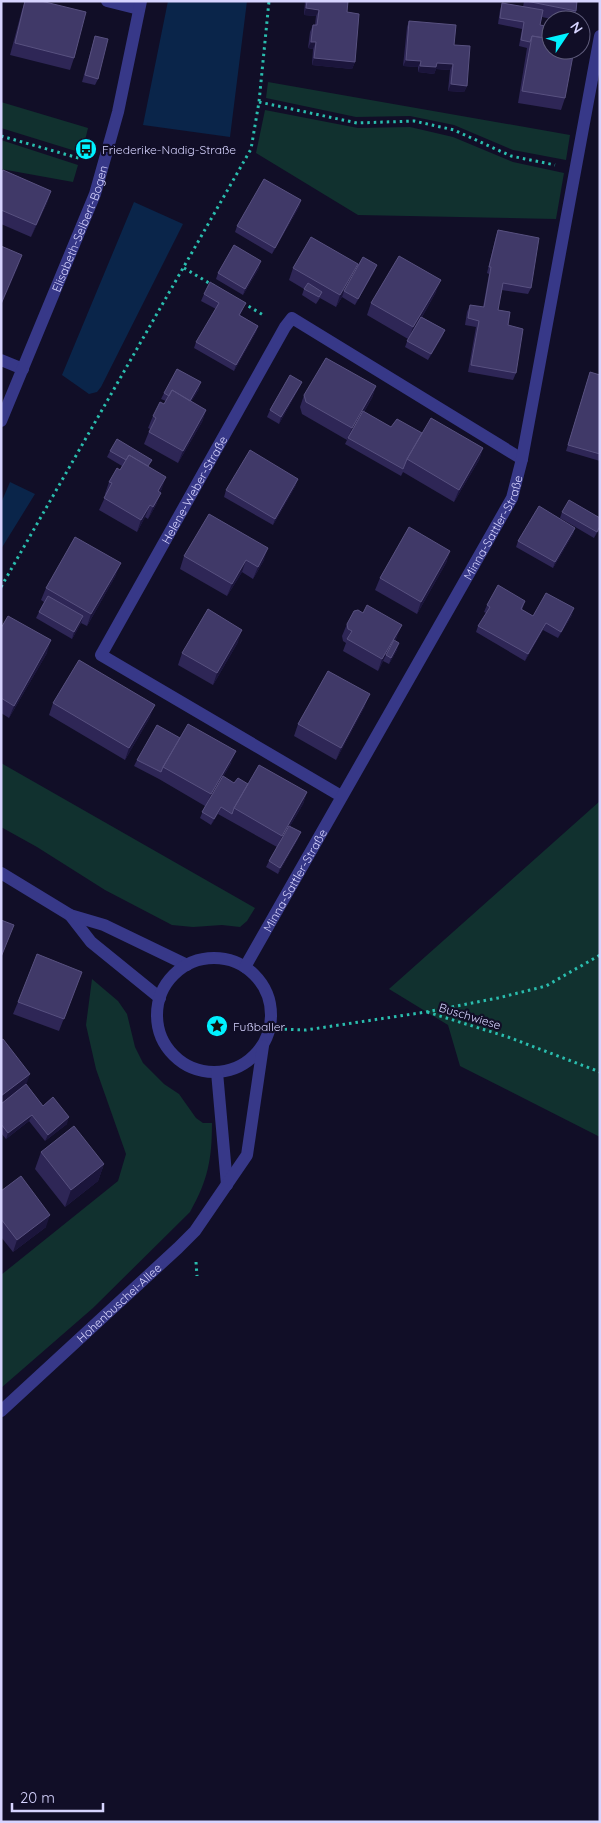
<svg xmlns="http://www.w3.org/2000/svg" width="601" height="1823" viewBox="0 0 601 1823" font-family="Quicksand,sans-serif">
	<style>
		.green { fill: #11312f }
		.water { fill: #0a254a }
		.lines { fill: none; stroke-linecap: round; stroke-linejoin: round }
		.path { stroke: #2abdae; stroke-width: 3; stroke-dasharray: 2.5 4; stroke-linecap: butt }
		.minor { stroke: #373888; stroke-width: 12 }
		.wall { fill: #2e2656 }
		.shaded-wall { fill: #1b153b }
		.building { fill: #403968; stroke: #585180 }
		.labels { text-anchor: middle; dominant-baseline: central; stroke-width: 4.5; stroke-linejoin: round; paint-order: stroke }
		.poi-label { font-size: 12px; fill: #d7d4ff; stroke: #110e27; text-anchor: start }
		.street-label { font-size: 12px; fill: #d7d4ff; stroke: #110e27 }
	</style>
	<rect width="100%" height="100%" fill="#110e27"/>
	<path class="green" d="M268 82 570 135 566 160 513 150 454 125 410 116 356 117 266 98Z
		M1 102 88 128 82 153 1 128Z
		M265 110 358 128 410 127 453 137 513 162 564 173 556 219 358 215 256 153Z
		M1 140 78 165 73 182 1 169Z
		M1 763 255 908 247 921 240 927 222 925 193 927 172 925 105 890 37 847 1 827Z
		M600 801V1137L460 1066 448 1025 389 989Z
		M92 979 118 1001 127 1014 135 1047 143 1063 164 1084 179 1094 196 1118 203 1123H212C212 1159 208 1180 190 1212L93 1308 1 1388V1275L118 1181 126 1154 96 1069 86 1025Z"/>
	<path class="water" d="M168 1H247L230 137 143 125Z
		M134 202 183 224 101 387 97 392 89 394 62 375Z
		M10 482 35 494 1 549V503Z"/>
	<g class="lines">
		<path class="path" d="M259 102 357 123 414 121 454 130 511 156 555 165
			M1 136 82 159
			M184 268 214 286
			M243 303 265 316
			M1 587 251 149 259 102 269 1
			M427 1012 508 1037 600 1072
			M278 1029 306 1030 426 1012 498 998 546 986 600 955
			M196 1262 197 1276"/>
		<g class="minor">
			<path d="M107 1 139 9"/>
			<path d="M1 360 23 369"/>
			<path id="s1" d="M1 421 95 194 118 112 141 1"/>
			<path id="s2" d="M341 796 101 655 285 327 292 318 522 459"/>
			<path d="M1 873 70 915 104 925 187 965"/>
			<path d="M70 915 91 942 160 998"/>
			<circle cx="214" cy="1015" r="57"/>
			<path id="s3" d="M245 967 512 498 522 459 600 36"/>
			<path d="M217 1072 227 1185"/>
			<path id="s4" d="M1 1411 178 1248 195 1231 247 1155 263 1046"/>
		</g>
	</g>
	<path class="wall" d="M25 1H41L74 58 70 70 10 55 22 10Z
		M305 1H348L347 12 355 62 352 69 312 65 313 49 308 48 310 32 313 25H315L316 16 304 15Z
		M524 1H577L576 11 572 20H556L542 17 540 25 565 98 561 110 518 103 527 48 519 46 522 29 498 24 500 10 502 3 523 7Z
		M409 21 454 45 467 86 464 92 448 91 450 70 436 69 434 74 418 72V67L403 66 407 27Z
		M95 36 98 79 95 85 82 82Z
		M1 174 51 191 47 203 31 237 1 224Z
		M301 200 299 207 272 254 235 232 237 226Z
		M498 230 531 288 528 294 501 290 498 310 508 325 516 373 513 380 468 372 476 327 465 325 467 312 470 305 483 307 489 274 487 273 496 236Z
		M358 264 377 265 374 272 355 305 342 297 336 307 320 298 316 304 302 295 304 289 289 280 293 268Z
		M259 268 243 295 216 279 218 273Z
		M436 292 422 317 445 330 442 337 428 360 405 347 408 339 367 315 371 303Z
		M204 294 243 309 240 315 258 326 256 332 234 371 194 348 196 342 216 309 201 301Z
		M600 375V461L566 451 588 379Z
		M302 382 299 388 279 424 267 417 270 410Z
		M376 386 372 398 364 412 391 427 422 433 483 448 479 460 454 502 403 472 401 476 345 444 347 440 302 414 300 407 304 395Z
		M199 389 191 402 206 410 202 422 178 463 144 444 150 429 148 428 153 416 164 404 166 401 161 399 164 393Z
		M110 451 149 467 162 489 160 492 156 505 148 519 145 517 137 532 99 510 106 495 105 494 109 482 120 470 122 466 107 457Z
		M296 485 273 525 224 497 226 490Z
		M562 512 600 528 594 538 560 518Z
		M575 528 573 534 553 568 516 547 518 541Z
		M450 551 446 563 417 614 375 590 380 578Z
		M184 556 264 560 253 579 242 572 227 596 180 569Z
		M116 575 87 626 81 623 72 639 36 618 44 602 41 600 46 588Z
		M525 601 522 610 533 616 572 615 558 638 543 630 525 661 476 632 478 626 486 613 484 612 487 605Z
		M347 624 397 637 395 641 397 650 389 664 383 661 378 671 343 651 346 643 343 641 342 636Z
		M1 628 47 653 9 718 1 713Z
		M238 642 213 685 178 665 182 653Z
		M53 703 150 717 125 760 49 715Z
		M365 706 336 760 294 736 298 724Z
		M180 738 231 763 223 777 234 783 248 784 307 792 303 804 290 826 298 839 278 874 266 867 269 861 277 847 218 814 211 825 200 818 205 806 159 779 134 766 137 760Z
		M82 972 59 1031 13 1014 18 1002Z
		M1 1040 26 1084 43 1106 67 1124 45 1141 29 1121 6 1139 1 1133Z
		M41 1152 104 1164 98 1181 65 1207 35 1169Z
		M1 1191 46 1227 13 1252 1 1237Z"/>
	<path class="shaded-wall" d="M306 8 319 10 316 16 304 15Z
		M311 42H316L313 49 308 48Z
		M314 58 355 62 352 69 312 65Z
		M406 60 421 61 418 67 403 66Z
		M437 63 453 64 450 70 436 69 434 74 418 72 420 66Z
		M451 84 467 86 464 92 448 91Z
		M51 191 47 203 31 237 36 225Z
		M301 200 299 207 272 254 275 248Z
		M22 255 18 267 1 306V304Z
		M261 261 259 268 243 295 245 289Z
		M358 264 354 276 344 291 342 297 336 307 340 295Z
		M377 265 374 272 355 305 358 299Z
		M441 280 436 292 409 339 413 327Z
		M258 326 256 332 234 371 236 365Z
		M445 330 442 337 428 360 431 354Z
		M201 382 199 389 185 412 187 406Z
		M302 382 299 388 279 424 281 417Z
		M376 386 372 398 347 440 352 428Z
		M206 410 202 422 178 463 183 451Z
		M483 448 479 460 454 502 459 490Z
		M166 477 162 489 153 503 158 491Z
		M298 479 296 485 273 525 275 519Z
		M161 493 156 505 148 519 153 507Z
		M150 505 145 517 137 532 141 520Z
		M600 526V528L594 538Z
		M575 528 573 534 553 568 555 562Z
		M268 548 264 560 253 579 258 567Z
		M450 551 446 563 417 614 421 602Z
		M246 560 242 572 227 596 232 584Z
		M121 563 116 575 87 626 91 614Z
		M574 608 572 615 558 638 561 632Z
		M83 616 81 623 72 639 74 632Z
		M546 623 543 630 525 661 528 654Z
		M402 625 397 637 387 655H386L378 671 382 659Z
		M242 630 238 642 213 685 217 673Z
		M51 640 47 653 9 718 14 706Z
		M399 643 397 650 389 664 391 658Z
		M370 694 365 706 336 760 341 748Z
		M155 705 150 717 125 760 129 748Z
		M236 751 231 763 206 806 211 794Z
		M307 792 303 804 277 848 282 836Z
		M221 807 218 814 211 825 214 819Z
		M301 832 298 839 278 874 280 868Z
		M30 1074 24 1091 1 1108V1096Z
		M32 1115 29 1121 6 1139 8 1133Z
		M69 1117 67 1124 45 1141 48 1135Z
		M104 1164 98 1181 65 1207 71 1190Z
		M50 1215 46 1227 13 1252 17 1240Z"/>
	<path class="building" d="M25 1H41L86 12 74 58 15 43Z
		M307 1H348L347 12 359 14 355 62 314 58 316 42H311L313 25H317L319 10 306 8Z
		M526 1H577L576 11Z
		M502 3 543 10 540 25 551 27V39L532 36 530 42 521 40 524 22 500 18Z
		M409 21 456 25 454 45 470 46 467 86 451 84 453 64 437 63 436 67 420 66 421 61 406 60Z
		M95 36 108 39 98 79 85 75Z
		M532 36 551 39V50H574L565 98 522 91Z
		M3 170 51 191 36 225 1 210V174Z
		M264 179 301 200 275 248 237 226Z
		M498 230 539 238 531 288 503 283 498 310 510 312 508 325 523 329 516 373 471 365 479 321 468 318 470 305 484 307 491 267H489Z
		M311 237 358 264 340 295 293 268Z
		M234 245 261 261 245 289 218 273Z
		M1 246 22 255 1 304Z
		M399 256 441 280 413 327 371 303Z
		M363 257 377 265 358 299 344 291Z
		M210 282 246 303 239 315 258 326 236 365 196 342 219 303 204 294Z
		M308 283 322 292 319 297 304 289Z
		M421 317 445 330 431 354 407 341Z
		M326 358 376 386 352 428 306 402 304 395Z
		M177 369 201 382 190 401 172 390 169 396 164 393Z
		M590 372 600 375V454L568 445Z
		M290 375 302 382 281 417 270 410Z
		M172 390 206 410 183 451 149 432 156 418 153 416 160 402 164 404Z
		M363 411 391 427 397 419 422 433 407 459 403 469 348 438Z
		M431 418 483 448 459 490 407 459Z
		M117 439 152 460 148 466 129 455 126 460 110 451Z
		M250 450 298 479 275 519 226 490Z
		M129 455 166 477 158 491 161 493 153 507 150 505 141 520 104 498 112 483 109 482 117 468 120 470Z
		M569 500 600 518V526L597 532 562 512Z
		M539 506 575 528 555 562 518 541Z
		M209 514 268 548 258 567 246 560 232 584 184 556Z
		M409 527 450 551 421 602 380 578Z
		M75 537 121 563 91 614 46 588Z
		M498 585 525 601 521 609 533 616 546 593 574 608 561 632 546 623 528 654 478 626 490 607 487 605Z
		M48 596 83 616 74 632 39 612Z
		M367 605 402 625 382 659 347 639 352 631 348 629 347 624 354 611 358 610 363 613Z
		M208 609 242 630 217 673 182 653Z
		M8 616 51 640 14 706 1 698V628Z
		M394 640 399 643 391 658 386 655Z
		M79 660 155 705 129 748 53 703Z
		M328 671 370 694 341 748 298 724Z
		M188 724 236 751 211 794 163 767Z
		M157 725 180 738 163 767 161 772 137 760Z
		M259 765 307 792 282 836 234 808Z
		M223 776 234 783 238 778 248 784 234 808 232 814 221 807 214 819 202 812Z
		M289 826 301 832 280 868 269 861Z
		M1 920 14 925 1 957Z
		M37 954 82 972 64 1019 18 1002Z
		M3 1039 30 1074 1 1096V1040Z
		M26 1084 43 1106 53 1097 69 1117 48 1135 32 1115 8 1133 1 1124V1104Z
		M74 1126 104 1164 71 1190 41 1152Z
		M21 1176 50 1215 17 1240 1 1219V1191Z"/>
	<defs>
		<g id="bus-disc" transform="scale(1.125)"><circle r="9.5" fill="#00f1ff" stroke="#110e27"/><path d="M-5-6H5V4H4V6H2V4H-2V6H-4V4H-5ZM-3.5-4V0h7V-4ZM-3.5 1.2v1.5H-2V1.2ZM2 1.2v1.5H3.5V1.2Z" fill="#111"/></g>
		<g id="sight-disc" transform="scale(1.125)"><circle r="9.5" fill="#00f1ff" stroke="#110e27"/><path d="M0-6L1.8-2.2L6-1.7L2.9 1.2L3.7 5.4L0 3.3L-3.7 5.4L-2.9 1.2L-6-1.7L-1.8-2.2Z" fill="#111"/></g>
	</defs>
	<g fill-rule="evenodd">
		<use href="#bus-disc" x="86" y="149"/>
		<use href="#sight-disc" x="217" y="1026"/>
	</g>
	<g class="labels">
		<g class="poi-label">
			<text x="102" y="149">Friederike-Nadig-Straße</text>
			<text x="233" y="1026">Fußballer</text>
		</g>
		<g class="street-label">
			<text stroke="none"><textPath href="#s1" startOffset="208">Elisabeth-Selbert-Bogen</textPath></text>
			<text stroke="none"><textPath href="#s2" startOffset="468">Helene-Weber-Straße</textPath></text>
			<text stroke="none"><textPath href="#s3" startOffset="505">Minna-Sattler-Straße</textPath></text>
			<text stroke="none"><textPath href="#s3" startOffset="100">Minna-Sattler-Straße</textPath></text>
			<text transform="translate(470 1016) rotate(17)">Buschwiese</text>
			<text stroke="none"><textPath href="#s4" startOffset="160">Hohenbuschei-Allee</textPath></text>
		</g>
	</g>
	<rect width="601" height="1823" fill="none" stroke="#d7d4ff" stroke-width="5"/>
	<g transform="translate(566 35) rotate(55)"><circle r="24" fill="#110e27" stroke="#605d7d"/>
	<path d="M0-4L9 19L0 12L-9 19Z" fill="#00f1ff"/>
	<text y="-8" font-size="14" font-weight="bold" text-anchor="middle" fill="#d7d4ff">N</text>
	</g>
	<path d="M12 1803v8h91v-8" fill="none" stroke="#d7d4ff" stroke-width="2.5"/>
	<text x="20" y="1803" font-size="15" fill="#d7d4ff" stroke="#110e27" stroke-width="4" paint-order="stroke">20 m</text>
</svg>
